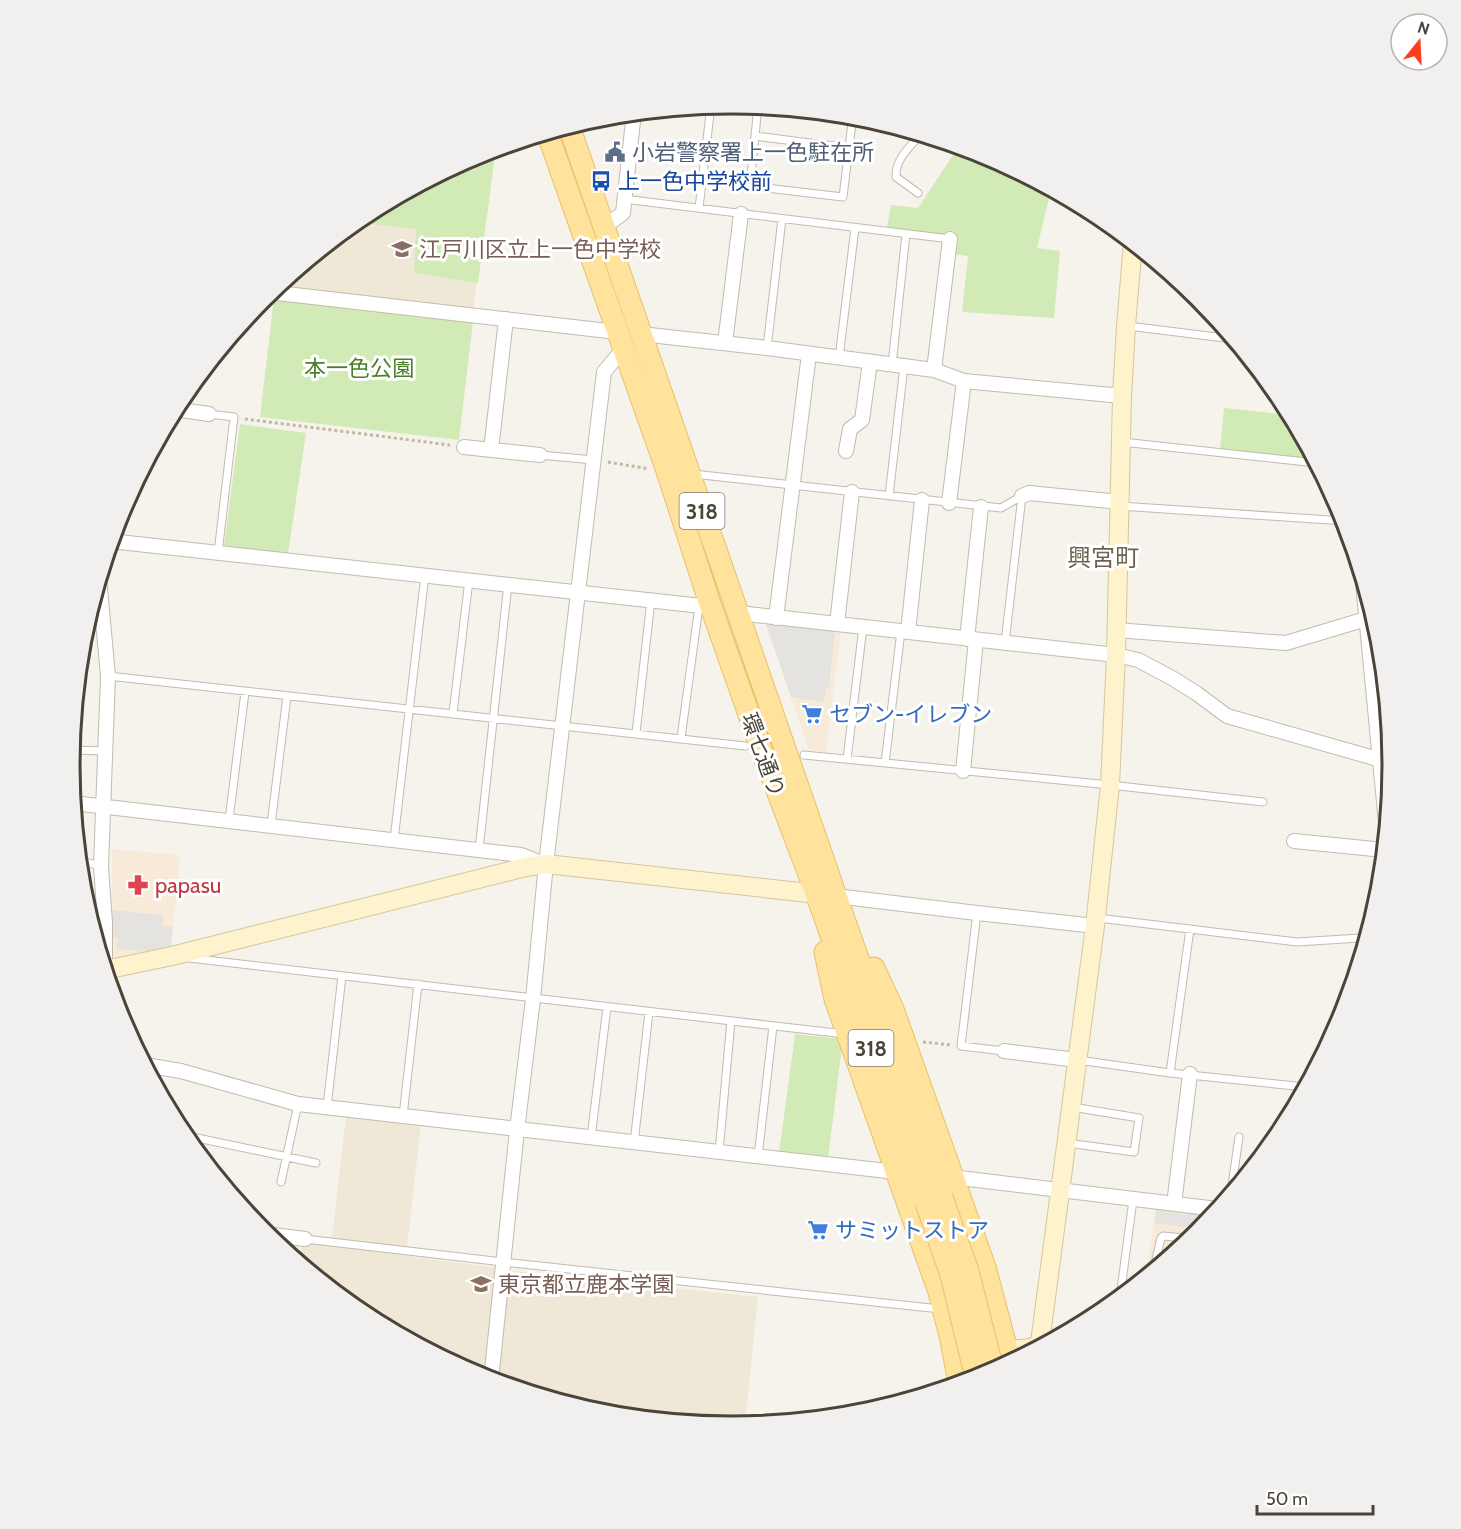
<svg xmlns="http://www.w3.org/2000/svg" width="1461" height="1529" viewBox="0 0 1461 1529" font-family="Cabin,'Noto Sans JP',sans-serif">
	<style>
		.commercial { fill: #f7ead8 }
		.education { fill: #efe8d6 }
		.green { fill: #d2eab5 }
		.parking { fill: #e5e3e0 }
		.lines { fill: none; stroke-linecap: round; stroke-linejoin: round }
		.lane-casing { stroke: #c2bbae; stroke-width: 9 }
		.street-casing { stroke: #c2bbae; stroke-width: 16 }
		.secondary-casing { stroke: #d6c79b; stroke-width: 20 }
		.primary-casing { stroke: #e6c16a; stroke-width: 23 }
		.path { stroke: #c4b79f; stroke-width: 3; stroke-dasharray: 3 3; stroke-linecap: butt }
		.lane { stroke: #fff; stroke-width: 7 }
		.street { stroke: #fff; stroke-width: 14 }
		.secondary { stroke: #fff3cd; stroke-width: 18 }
		.primary { stroke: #ffe39c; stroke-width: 21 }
		.primary-bridge-casing { stroke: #e6c16a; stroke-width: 23; stroke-linecap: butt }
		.primary-bridge { stroke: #ffe39c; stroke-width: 21 }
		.labels { text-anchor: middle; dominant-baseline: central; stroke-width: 6; stroke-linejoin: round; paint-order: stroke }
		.shield { fill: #fff; stroke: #817c74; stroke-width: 1.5 }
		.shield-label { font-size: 21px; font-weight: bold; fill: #4b4439 }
		.service-label { font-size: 22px; fill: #4e5e75; stroke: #fff; text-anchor: start }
		.transit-label { font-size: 22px; fill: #164399; stroke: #fff; text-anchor: start }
		.education-label { font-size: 22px; fill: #785e54; stroke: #fff; text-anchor: start }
		.park-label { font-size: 22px; fill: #4a7f2a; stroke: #fff }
		.shop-label { font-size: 22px; fill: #366cbe; stroke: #fff; text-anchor: start }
		.street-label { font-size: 22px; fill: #4b4439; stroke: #fff }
		.health-label { font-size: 22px; fill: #be3a42; stroke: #fff; text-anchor: start }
		.neighbourhood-label { font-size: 24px; fill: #6e6250; stroke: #fff }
		.rim { fill: none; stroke: #4b4439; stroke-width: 3 }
	</style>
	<rect width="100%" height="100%" fill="#f6f3ec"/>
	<path class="commercial" d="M764 619 841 629 826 752 809 750Z
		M112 849 180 855 171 946 117 959 113 957Z
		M1156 1206 1214 1213 1198 1232 1147 1274Z"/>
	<path class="education" d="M496 148 473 310 274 287 363 214 478 153Z
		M346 1117 421 1125 406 1256 492 1267 515 1271 758 1297 745 1425 730 1426 601 1413 477 1376 363 1314 299 1262 302 1243 331 1246Z"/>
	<path class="green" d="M959 146 984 153 1051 190 1037 248 1060 251 1054 318 962 312 968 256 952 254 954 238 887 227 891 205 918 208Z
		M496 148 478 283 414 273 416 229 354 222 363 214 478 153Z
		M274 298 473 321 459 440 260 417Z
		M1224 408 1290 415 1314 460 1220 450Z
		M240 424 306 433 288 554 224 546Z
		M795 1034 843 1039 828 1159 779 1153Z"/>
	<path class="parking" d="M765 621 835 631 829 688H826L824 702 791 697Z
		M112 910 163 915 162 926 173 927 171 946 144 952 116 948 118 938 113 937Z
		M1156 1210 1188 1215 1189 1210 1214 1213 1201 1229 1154 1223Z"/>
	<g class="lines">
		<g class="lane-casing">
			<path id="lane" d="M758 106 750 186 843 197 853 115
				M755 136 849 148
				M918 193 896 177C895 159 910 147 921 134
				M624 199 950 239
				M699 208 711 105
				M1128 326 1233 339
				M767 348 782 219
				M839 358 855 228
				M892 365 906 234
				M209 414 234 417 218 553
				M1122 442 1316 463
				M540 455 594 460
				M693 474 1001 508 1022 496
				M889 496 904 366
				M1120 506 1345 521
				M1005 643 1022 496
				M108 676 745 746
				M453 713 469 580
				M636 733 651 600
				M681 738 699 606
				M70 750 106 751
				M804 755 1110 785 1263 802
				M847 759 863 627
				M885 763 901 631
				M229 820 245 692
				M271 825 287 696
				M394 840 425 575
				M479 850 508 584
				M78 860 101 866
				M977 913 961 1046 1004 1051
				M1098 918 1297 942 1360 938 1365 940
				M189 958 836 1033
				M1078 1060 1170 1073 1305 1087
				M1170 1073 1190 929
				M327 1107 342 976
				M403 1116 418 984
				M183 1135 316 1163
				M591 1138 607 1007
				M634 1143 649 1012
				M1067 1143 1134 1152 1139 1118 1072 1107
				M719 1152 731 1021
				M758 1157 773 1026
				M281 1182 298 1104
				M1231 1192 1239 1137
				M305 1239 503 1262 940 1309
				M1154 1268 1161 1238 1163 1236 1184 1238 1187 1242
				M1120 1297 1133 1200"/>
		</g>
		<g class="street-casing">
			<path id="street" d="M604 227 623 213 634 112
				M269 292 617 332
				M641 334 767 348 934 370 964 381 1122 396
				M725 343 741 214
				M934 370 950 239
				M174 409 209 414
				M464 447 540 455
				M491 450 506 319
				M846 451 850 429 862 420 870 362
				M1022 496 1029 493 1120 502
				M949 503 964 381
				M110 541 711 607
				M99 578 108 676 101 866 105 923V970
				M1363 583 1386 823
				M738 613 1116 655 1138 660 1172 678 1196 693 1227 716 1381 760
				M776 618 809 354
				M837 624 852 492
				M1116 630 1286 643 1366 619
				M908 632 922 500
				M967 639 981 507
				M963 771 976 640
				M73 803 521 855 544 864
				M1294 841 1384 850
				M836 896 977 913 1095 926
				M90 920 105 923
				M1004 1051 1077 1060
				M145 1065 181 1071 298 1104 896 1172
				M952 1177 1217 1209
				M1174 1204 1190 1074
				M265 1234 305 1239
				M491 1380 517 1130 533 999 546 864 604 372 623 349"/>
		</g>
		<g class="secondary-casing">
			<path id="secondary" d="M105 970 172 956 526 867 546 864 827 895
				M1007 1350 1031 1348 1040 1343 1095 926 1110 785 1116 655 1122 396 1126 326 1133 243"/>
		</g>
		<g class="primary-casing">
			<path id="primary" d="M569 126 836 896 942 1197
				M547 132 667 471 711 607 760 746 816 893 926 1203
				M825 952 835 999 939 1292 951 1340 959 1383
				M874 968 893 1009 985 1267 1010 1361"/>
		</g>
		<path class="path" d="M245 419 450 445
			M608 462 649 469
			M923 1042 952 1045"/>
		<use href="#lane" class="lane"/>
		<use href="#street" class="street"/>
		<use href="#secondary" class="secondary"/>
		<use href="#primary" class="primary"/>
		<g class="primary-bridge-casing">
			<path id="primary-bridge" d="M942 1197 968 1271 993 1370
				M926 1203 951 1275 976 1378"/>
		</g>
		<use href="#primary-bridge" class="primary-bridge"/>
	</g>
	<defs>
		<g id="civic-bare" transform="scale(1.62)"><path d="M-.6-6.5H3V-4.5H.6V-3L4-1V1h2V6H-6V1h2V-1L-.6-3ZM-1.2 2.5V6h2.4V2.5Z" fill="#5c6f8a" stroke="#fff" stroke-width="2.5" paint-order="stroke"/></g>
		<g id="bus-bare" transform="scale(1.62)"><path d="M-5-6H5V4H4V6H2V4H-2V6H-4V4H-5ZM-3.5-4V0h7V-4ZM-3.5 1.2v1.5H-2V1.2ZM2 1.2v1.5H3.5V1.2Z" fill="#1a4fb4" stroke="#fff" stroke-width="2.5" paint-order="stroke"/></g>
		<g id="school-bare" transform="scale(1.62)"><path d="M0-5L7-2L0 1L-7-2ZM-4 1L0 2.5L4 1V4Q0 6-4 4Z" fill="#8d6e63" stroke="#fff" stroke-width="2.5" paint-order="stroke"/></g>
		<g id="supermarket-bare" transform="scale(1.62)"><path d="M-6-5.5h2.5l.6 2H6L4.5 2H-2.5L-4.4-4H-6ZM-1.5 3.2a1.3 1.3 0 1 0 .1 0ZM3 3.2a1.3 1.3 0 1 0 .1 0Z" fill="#3f7fe0" stroke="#fff" stroke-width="2.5" paint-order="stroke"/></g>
		<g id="pharmacy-bare" transform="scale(1.62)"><path d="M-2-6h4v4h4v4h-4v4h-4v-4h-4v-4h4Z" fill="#e0444e" stroke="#fff" stroke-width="2.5" paint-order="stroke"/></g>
	</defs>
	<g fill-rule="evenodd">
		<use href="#civic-bare" x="615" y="152"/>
		<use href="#bus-bare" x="601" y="181"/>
		<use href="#school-bare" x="402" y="249"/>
		<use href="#supermarket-bare" x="812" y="714"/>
		<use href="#pharmacy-bare" x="138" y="885"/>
		<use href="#supermarket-bare" x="818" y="1230"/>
		<use href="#school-bare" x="481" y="1284"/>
	</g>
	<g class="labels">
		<g class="shield">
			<rect x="679.5" y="493" width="45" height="36" rx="4.5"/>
			<rect x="848.5" y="1030" width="45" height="36" rx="4.5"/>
		</g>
		<g class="shield-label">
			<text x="702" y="511">318</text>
			<text x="871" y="1048">318</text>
		</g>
		<g class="service-label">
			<text x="632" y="152">小岩警察署上一色駐在所</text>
		</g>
		<g class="transit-label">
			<text x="618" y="181">上一色中学校前</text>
		</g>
		<g class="education-label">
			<text x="419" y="249">江戸川区立上一色中学校</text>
			<text x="498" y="1284">東京都立鹿本学園</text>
		</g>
		<g class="park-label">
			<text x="359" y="368">本一色公園</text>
		</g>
		<g class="shop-label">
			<text x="829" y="714">セブン-イレブン</text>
			<text x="835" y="1230">サミットストア</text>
		</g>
		<g class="street-label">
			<text transform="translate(763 755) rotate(70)">環七通り</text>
		</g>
		<g class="health-label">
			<text x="155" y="885">papasu</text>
		</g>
		<g class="neighbourhood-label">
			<text x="1103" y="557">興宮町</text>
		</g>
	</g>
	<path d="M0 0H1461V1529H0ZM80 765a651 651 0 1 1 1302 0a651 651 0 1 1-1302 0Z" fill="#f1f0ef" fill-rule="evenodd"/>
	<path class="rim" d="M80 765a651 651 0 1 1 1302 0a651 651 0 1 1-1302 0Z"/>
	<g transform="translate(1419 42) rotate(18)"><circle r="28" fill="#ffffff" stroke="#b7b4b0" stroke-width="1.5"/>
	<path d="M0-4.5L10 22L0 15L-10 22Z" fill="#fc3f1d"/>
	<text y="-9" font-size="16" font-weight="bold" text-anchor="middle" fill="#4b4439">N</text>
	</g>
	<path d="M1257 1505v9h116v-9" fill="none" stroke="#4b4439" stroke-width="3"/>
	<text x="1266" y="1505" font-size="18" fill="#4b4439" stroke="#ffffff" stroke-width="4.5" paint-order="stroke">50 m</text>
</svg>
